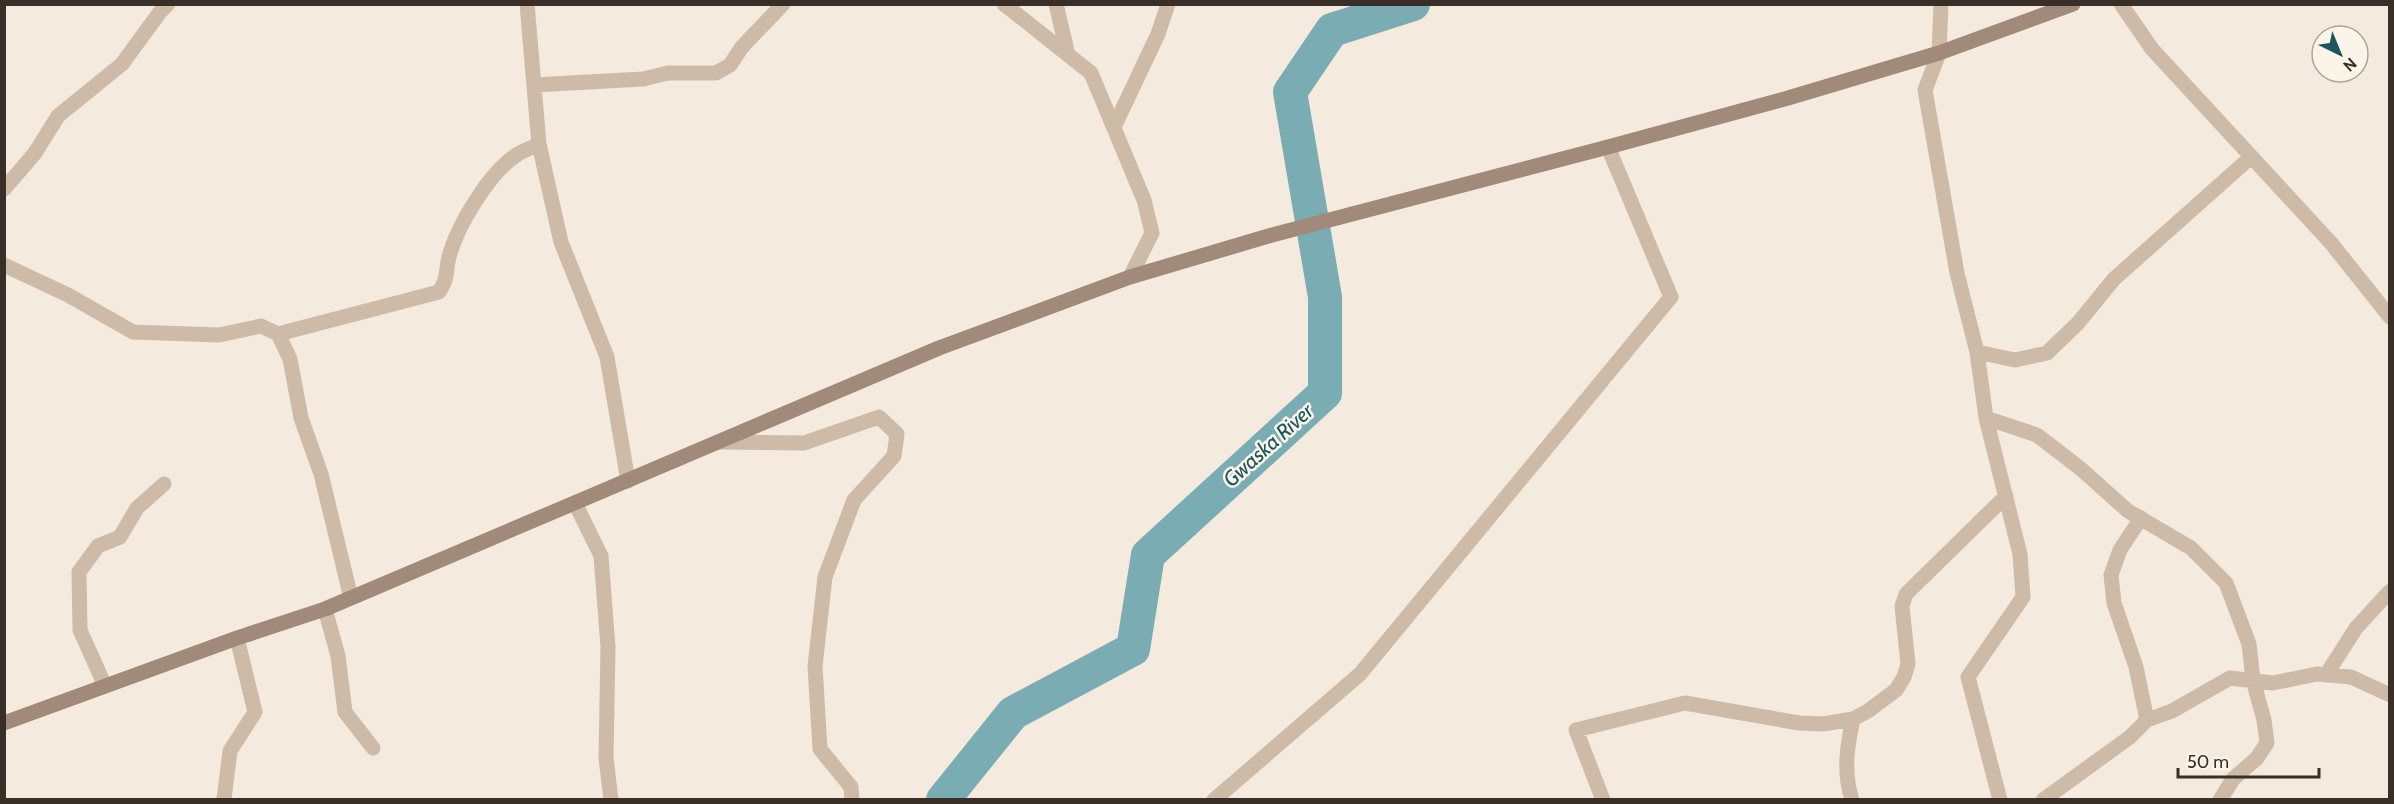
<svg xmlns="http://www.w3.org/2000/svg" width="2394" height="804" viewBox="0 0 2394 804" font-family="Cabin,sans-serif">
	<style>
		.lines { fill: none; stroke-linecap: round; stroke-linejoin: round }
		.river { stroke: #7aadb3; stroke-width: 34 }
		.street { stroke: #cdbba7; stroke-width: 15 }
		.secondary { stroke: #a18a79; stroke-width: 15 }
		.labels { text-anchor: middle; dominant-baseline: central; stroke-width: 5; stroke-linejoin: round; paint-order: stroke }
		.water-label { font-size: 21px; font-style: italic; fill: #1b555e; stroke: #fbf4e9 }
	</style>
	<rect width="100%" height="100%" fill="#f4eadd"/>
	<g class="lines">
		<path class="river" d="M943 800 1013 713 1133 649 1148 555 1325 393V297L1290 92 1332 30 1413 4"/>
		<path class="street" d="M527 4 539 144 561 242 607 357 628 481
			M1004 4 1091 73 1144 200 1152 233 1130 277
			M1056 4 1068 55
			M1941 4 1939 53 1925 90 1957 273 1977 352 1986 418 2020 554 2023 597 1968 677 2000 800
			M2121 4 2152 49 2331 243 2390 317
			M534 85 643 79 668 73H716L730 65 742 47 783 4
			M1114 127 1158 34 1168 4
			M4 189 35 153 58 116 122 64 160 12 168 4
			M4 265 68 295 133 332 219 335 261 326 278 334 290 359 301 418 321 474 351 598
			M278 334 439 292C449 276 445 273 449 257 457 226 490 171 518 154 524 150 532 148 539 144
			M1977 352 2015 360 2047 353 2078 323 2114 279 2251 157
			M1986 418 2037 435 2081 469 2128 511 2191 548 2226 583 2249 644 2253 680 2264 720 2267 743 2257 758 2233 779 2220 800
			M720 442 804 443 879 417 897 434 894 456 854 500 825 577 815 666 820 749 851 787 852 800
			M575 503 601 556 608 647 606 758 611 800
			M2141 518 2120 550 2111 575 2114 603 2136 667 2147 720
			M325 609 338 656 345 712 373 748
			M2326 675 2356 628 2390 591
			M105 686 80 630 79 572 98 546 120 537 137 508 164 484
			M224 799 230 751 255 712 237 638
			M1214 800 1360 674 1671 297 1608 147
			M1603 800 1576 730 1685 703 1799 723 1823 724 1853 719 1868 711 1896 690 1904 677 1908 664 1902 606 1906 594 2006 496
			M1852 800C1843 772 1847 747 1853 719
			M2043 800 2130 737 2147 720 2172 711 2230 678 2273 683 2317 674 2351 677 2390 695"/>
		<path class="secondary" d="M4 723 237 638 325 609 939 348 1130 277 1272 235 1608 147 1788 98 1939 53 2073 4"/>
	</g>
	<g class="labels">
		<g class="water-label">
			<text transform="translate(1268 445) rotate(-42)">Gwaska River</text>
		</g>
	</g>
	<rect width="2394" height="804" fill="none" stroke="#392f28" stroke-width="12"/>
	<g transform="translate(2340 54) rotate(137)"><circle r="28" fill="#fbf4e9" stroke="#ada59c" stroke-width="1.5"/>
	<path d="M0-4.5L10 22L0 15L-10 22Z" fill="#1b555e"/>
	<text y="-9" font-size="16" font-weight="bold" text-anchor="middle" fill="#392f28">N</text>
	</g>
	<path d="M2178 768v9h141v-9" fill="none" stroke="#392f28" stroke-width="3"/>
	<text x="2187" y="768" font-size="18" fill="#392f28" stroke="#fbf4e9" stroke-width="4.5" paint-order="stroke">50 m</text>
</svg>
